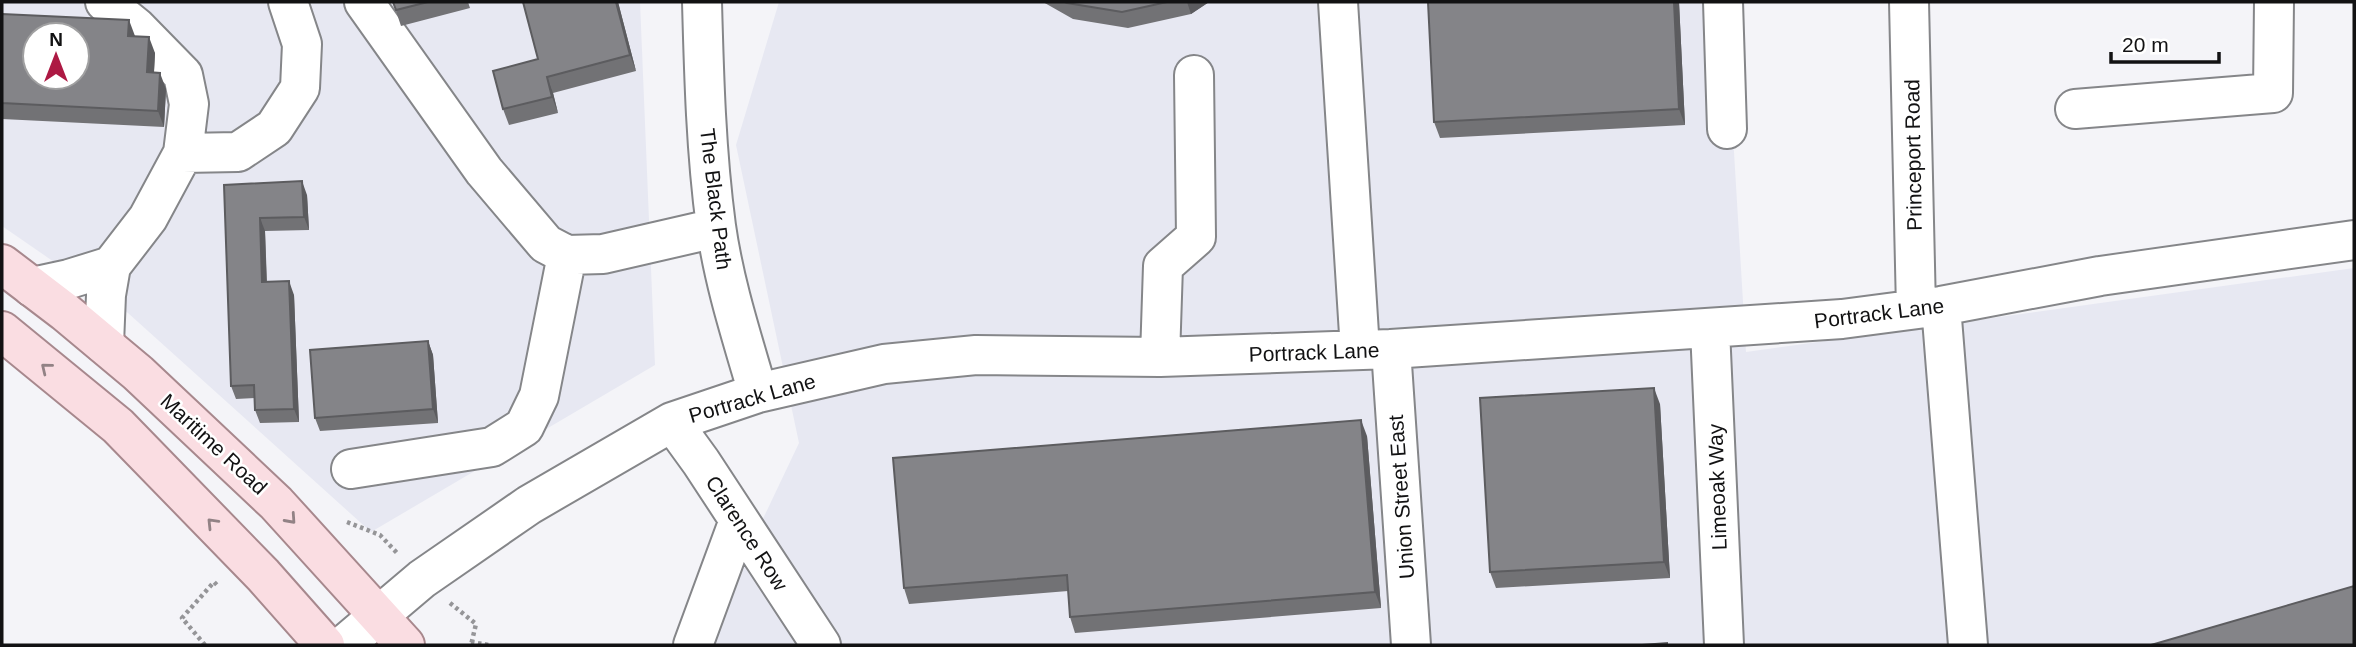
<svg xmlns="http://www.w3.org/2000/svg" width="2356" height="647" viewBox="0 0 2356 647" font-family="Helvetica,sans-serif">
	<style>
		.built { fill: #e7e8f2; fill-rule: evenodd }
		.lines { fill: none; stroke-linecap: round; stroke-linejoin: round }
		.minor-casing { stroke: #858689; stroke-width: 42 }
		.major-casing { stroke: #a7888d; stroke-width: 42 }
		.path { stroke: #959598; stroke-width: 4.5; stroke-dasharray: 3.5 3.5; stroke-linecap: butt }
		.minor { stroke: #fff; stroke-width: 38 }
		.major { stroke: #fadde2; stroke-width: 38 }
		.wall { fill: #727275 }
		.shaded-wall { fill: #5c5c5f }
		.building { fill: #848488; stroke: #5c5c5f; stroke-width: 2; fill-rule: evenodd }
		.oneway { stroke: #928285 }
		.labels { text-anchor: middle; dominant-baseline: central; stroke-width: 5; stroke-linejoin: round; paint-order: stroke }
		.street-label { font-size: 21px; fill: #121213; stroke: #fff }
	</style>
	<rect width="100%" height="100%" fill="#f4f4f8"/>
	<path class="built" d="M2 2H640L655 365 371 532 128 313 2 226ZM35 35H77V77H35Z
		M779 2H1725L1746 352 2354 268V645H703L799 443 736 145Z"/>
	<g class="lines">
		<g class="minor-casing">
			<path id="minor" d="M364 2 484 171 546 244 567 255 603 254 716 228
				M702 2C704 77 706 152 716 226 724 283 742 338 758 393
				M1338 2 1360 350
				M1723 2 1727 129
				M1909 2 1916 309
				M2075 109 2273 93 2274 2
				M183 153 238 152 274 128 300 88 302 44 288 2
				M32 287 69 279 111 266
				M1941 306 1968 645
				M1710 329 1724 645
				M104 344 106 295 111 266 148 218 183 153 189 104 183 75 136 27 105 2
				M1391 349 1411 645
				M1160 357 1163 266 1196 237 1194 75
				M672 422 701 462 821 645
				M351 469 492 447 524 427 539 396 567 255
				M344 645 422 579 529 505 672 422 758 393 884 364 976 355 1160 357 1391 349 1842 319 1941 306 2100 276 2354 240
				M693 645 739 520"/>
		</g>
		<g class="major-casing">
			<path id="major" d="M2 264 65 312 138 373 276 503 405 645
				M2 331 118 426 263 575 325 645"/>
		</g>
		<path class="path" d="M347 522 380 535 398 554
			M450 603 476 624 471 645
			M471 642 489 645
			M205 645 182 618 214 582 218 586"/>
		<use href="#minor" class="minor"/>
		<use href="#major" class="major"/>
	</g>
	<path class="wall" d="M393 2H468L470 8 401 26Z
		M523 2H618L636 71 553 93 558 113 509 125 503 109 538 59Z
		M1043 2H1209L1191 14 1128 28 1073 19Z
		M1428 2H1679L1685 125 1440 138 1434 122Z
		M2 14 135 37 155 53 154 73 166 89 164 127 2 119Z
		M224 185 307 195 309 230 265 231 267 282 294 295 299 422 260 423 255 410V398L236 399 231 386Z
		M428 341 433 355 438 423 320 431 315 418Z
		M1660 404 1670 578 1496 588 1490 572Z
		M1367 436 1381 608 1075 633 1070 617 1068 591 909 604 904 588Z"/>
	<path class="shaded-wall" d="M616 2H618L636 71 630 55Z
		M1187 2H1209L1191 14Z
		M1674 2H1679L1685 125 1679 109Z
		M129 20 135 36 134 52 128 36Z
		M149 37 155 53 153 88 147 72Z
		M160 73 166 89 164 127 158 111Z
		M547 77 553 93 558 113 552 97Z
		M302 181 307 195 309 230 304 217Z
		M260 218 265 231 267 296 262 282Z
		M289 281 294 295 299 422 294 409Z
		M428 341 433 355 438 423 433 409Z
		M1654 388 1660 404 1670 578 1664 562Z
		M1361 420 1367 436 1381 608 1375 592Z"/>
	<path class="building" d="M393 2H428L396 10Z
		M523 2H616L630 55 547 77 552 97 503 109 493 71 538 59Z
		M1065 2H1167L1122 12 1067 3Z
		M1428 2H1674L1679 109 1434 122Z
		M2 14 129 20 128 36 149 37 147 72 160 73 158 111 2 103ZM35 35H77V77H35Z
		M302 181 304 217 260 218 262 282 289 281 294 409 255 410 254 385 231 386 224 185Z
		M428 341 433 409 315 418 310 350Z
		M1654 388 1664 562 1490 572 1480 398Z
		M1361 420 1375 592 1070 617 1067 575 904 588 893 458Z
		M2354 586V645H2151Z
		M1667 643V645H1642Z"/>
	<defs><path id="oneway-chevron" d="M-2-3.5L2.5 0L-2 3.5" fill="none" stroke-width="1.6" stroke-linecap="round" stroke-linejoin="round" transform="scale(1.75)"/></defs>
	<g class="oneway">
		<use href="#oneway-chevron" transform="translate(46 368) rotate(-141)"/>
		<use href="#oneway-chevron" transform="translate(291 519) rotate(48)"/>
		<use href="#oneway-chevron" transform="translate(212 523) rotate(-134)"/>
	</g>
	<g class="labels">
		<g class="street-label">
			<text transform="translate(1913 155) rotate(-91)">Princeport Road</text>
			<text transform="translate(716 199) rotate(83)">The Black Path</text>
			<text transform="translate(1879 313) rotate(-7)">Portrack Lane</text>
			<text transform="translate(1314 352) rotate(-2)">Portrack Lane</text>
			<text transform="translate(752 398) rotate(-16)">Portrack Lane</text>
			<text transform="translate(214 444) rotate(43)">Maritime Road</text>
			<text transform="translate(1717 487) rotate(-92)">Limeoak Way</text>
			<text transform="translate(1401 497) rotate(-94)">Union Street East</text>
			<text transform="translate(747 533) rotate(57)">Clarence Row</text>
		</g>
	</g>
	<rect width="2356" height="647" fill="none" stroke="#121213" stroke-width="7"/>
	<g transform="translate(56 56)"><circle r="33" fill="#ffffff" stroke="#a0a0a1" stroke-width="2"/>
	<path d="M0-5L12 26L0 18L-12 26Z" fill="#ad1943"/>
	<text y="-10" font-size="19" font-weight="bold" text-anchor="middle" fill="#121213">N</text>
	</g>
	<path d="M2111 52v10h108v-10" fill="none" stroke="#121213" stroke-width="3.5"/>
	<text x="2122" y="52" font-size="21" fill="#121213" stroke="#ffffff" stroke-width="5" paint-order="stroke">20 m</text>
</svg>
